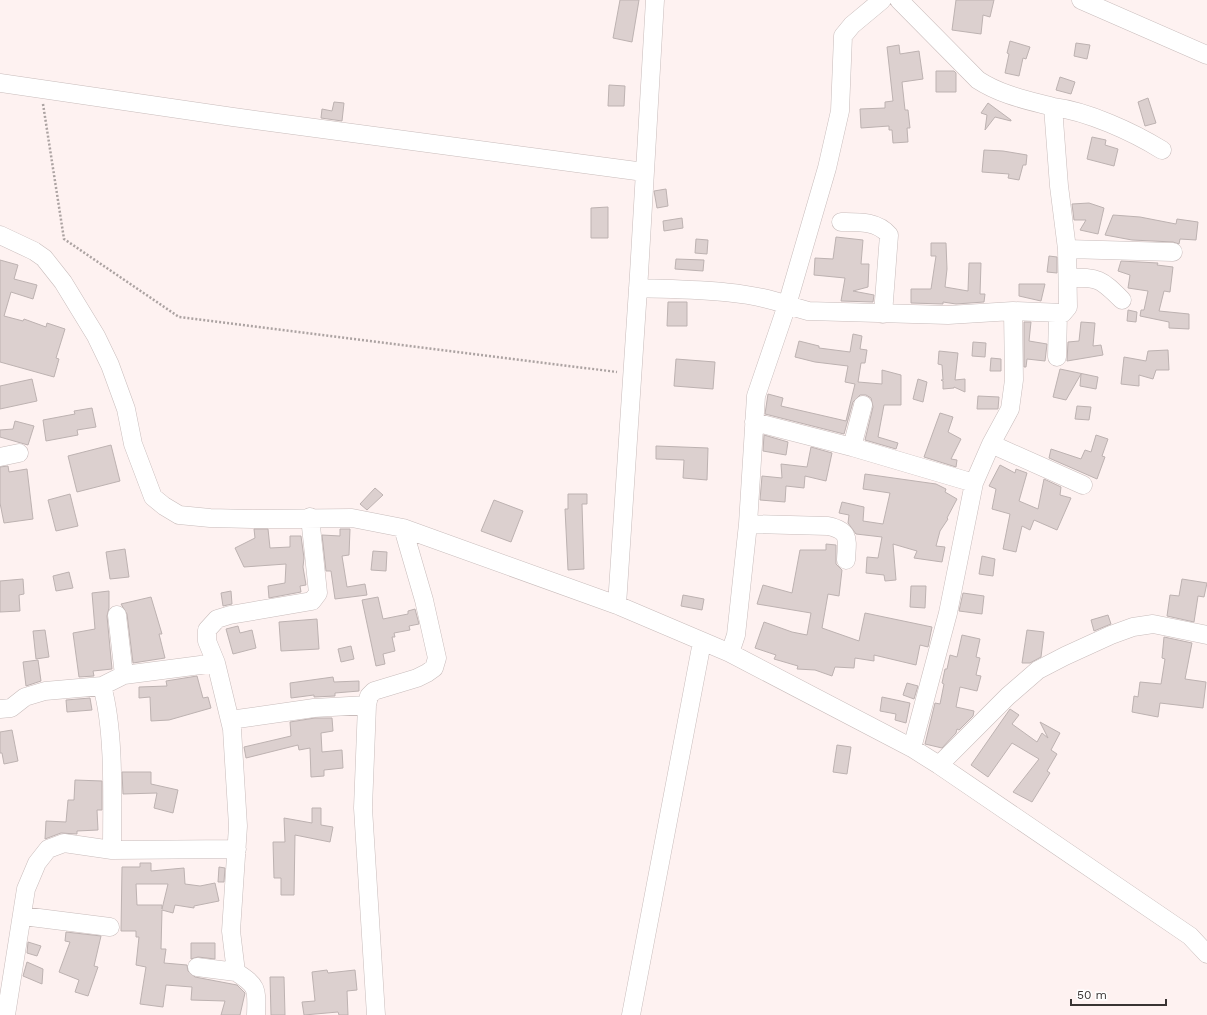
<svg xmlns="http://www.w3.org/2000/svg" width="1207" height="1015" viewBox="0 0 1207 1015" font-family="'Work Sans',sans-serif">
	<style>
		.building { fill: #dcd0cf; stroke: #bdb2b1; fill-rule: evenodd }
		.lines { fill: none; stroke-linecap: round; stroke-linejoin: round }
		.minor-casing { stroke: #c8bcbb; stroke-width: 19 }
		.path { stroke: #aca3a2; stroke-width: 2.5; stroke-dasharray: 2 2; stroke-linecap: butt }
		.minor { stroke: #fff; stroke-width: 18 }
	</style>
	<rect width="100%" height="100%" fill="#fef2f1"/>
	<path class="building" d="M620 0H639L632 42 613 38Z
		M956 0H994L990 17 983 15 981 34 952 30Z
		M1010 41 1030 47 1026 59 1023 58 1019 76 1005 73 1009 54 1007 53Z
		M1076 43 1090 45 1087 59 1074 56Z
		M899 45 900 54 919 51 923 79 902 82 905 110H908L910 128H907L908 142 893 143 892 130H889V126L861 128 860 109 885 108V102L893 101 887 47Z
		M936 71H954L956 73V92H936Z
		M1060 77 1075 82 1071 94 1056 90Z
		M609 85 625 86 624 106H608Z
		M1148 98 1156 123 1145 126 1138 102Z
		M334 102 344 103 342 121 321 118 322 109 332 111Z
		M988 103 1011 120V121L995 117 985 130 987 115 981 113Z
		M1092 137 1106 140 1105 145 1118 149 1114 166 1087 159Z
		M984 150 1003 151 1027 155 1026 165H1023L1019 180 1008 178 1009 174 982 172Z
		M666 189 668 206 657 208 654 191Z
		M1089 203 1104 208 1098 234 1080 230 1086 220H1074L1072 204Z
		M608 207V238H591V208Z
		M1113 215 1140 217 1176 224 1177 219 1198 222 1196 240 1180 239 1179 244 1173 242 1132 240 1105 235Z
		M682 218 683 228 664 231 663 221Z
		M836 237 863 240 861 264H869L868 287 853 291 874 295 873 302 841 301 845 278 814 275 815 258 833 259Z
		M696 239 708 240 707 254 695 253Z
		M931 243H946L947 269 945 287 968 291 969 263H981L980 294H985L984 302 956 304 943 302V304L911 303V289H931L936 256H931Z
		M1049 256 1057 257V273L1047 272Z
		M676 259 704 260 703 271 675 269Z
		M0 260 18 265 14 279 37 285 33 299 11 292 4 316 23 321 24 319 46 327 47 323 65 329 56 358 59 359 54 377 0 362Z
		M1121 261 1158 263 1157 265 1173 267 1170 292 1164 291 1159 311 1189 314V329L1169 328V322L1140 316 1141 310H1144L1148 291 1128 288 1130 275 1118 271Z
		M1019 284H1045L1041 301 1019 296Z
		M668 302H687V326H667Z
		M1128 310 1137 312 1136 322 1127 321Z
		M1024 322H1031L1029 341 1047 344 1045 361 1027 359 1026 367H1024Z
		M1081 322 1095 323 1093 346 1101 345 1103 355 1067 361 1068 342 1079 341Z
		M853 334 862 336 860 349 867 350 865 363H861L858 382 882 384V370L901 375V405H884L878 437 898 443 896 449 865 440 873 407 871 398 866 395H860L853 402 844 434 765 414 768 394 783 398 781 406 846 421 855 384 845 382 848 366 815 362 795 357 799 341 819 346V348L850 352Z
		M973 342 986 343 985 357 972 356Z
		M1168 350 1169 370H1156L1153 379 1139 375V386L1121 384 1124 357 1146 361 1148 351Z
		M939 351 958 353 955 380 965 379V392L954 387V388L943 389V381L941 380H943L942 365 938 364Z
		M991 358 1001 359V371H990Z
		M676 359 715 362 713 389 674 386Z
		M1060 369 1098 377 1096 389 1080 386 1081 374 1066 400 1053 397Z
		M32 379 37 401 0 409V386Z
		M918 379 927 382 923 402 913 399Z
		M978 396 999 397 998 409H977Z
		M1077 406 1091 407 1089 420 1075 419Z
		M92 408 96 427 77 430 78 435 46 441 43 420 75 414 74 411Z
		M940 413 953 417 948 432 961 439 951 459 957 460 956 467 924 457Z
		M15 421 34 426 28 445 0 437V430L13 429Z
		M764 435 788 442 786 455 763 451Z
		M1096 435 1108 439 1102 456 1105 457 1097 479 1049 458 1051 449 1081 459 1085 450 1091 452Z
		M111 445 120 481 77 492 68 456Z
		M656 446 708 448 707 480 683 478 684 460 656 459Z
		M811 447 832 453 826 481 805 476 804 488 786 486 785 502 760 500 762 476 782 478 781 464 807 467Z
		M1000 465 1015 473 1016 469 1027 473 1019 501 1038 509 1044 479 1061 487 1060 495 1071 498 1057 530 1034 520 1030 530 1022 526 1016 552 1003 549 1010 514 992 509 996 489 989 486Z
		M8 466 9 472 27 469 33 519 4 523 0 503V467Z
		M865 474 936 484 946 489 945 492 957 499 947 518 948 519 940 531 936 546 945 547 942 562 914 558 917 551 893 544 896 580 885 581 884 575 866 573 867 557 878 558 882 537 856 534 848 523 849 515 839 513 842 502 864 507 863 521 883 524 890 493 863 489Z
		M375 488 383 495 367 510 360 504Z
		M70 494 78 526 56 531 48 500Z
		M568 494H587V504H582L584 569 568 570 565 509H568Z
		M494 500 523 511 511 542 481 531Z
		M254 529H268L270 548 290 547V536H301L304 558 303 567 306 585 300 586 301 592 269 598 268 586 285 583 286 564 244 567 235 548 255 538Z
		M340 529H350L349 555 342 556 347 587 365 584 367 595 335 599 331 571H326L322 535 340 536Z
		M826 544 836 545V564L842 570 839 596 828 594 822 628 859 641 865 613 932 627 928 647 920 645 916 665 874 655V661L855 658 854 668 835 667 832 676 815 670 797 669 798 666 774 659 776 655 755 648 764 622 792 632 807 635 811 613 757 604 763 585 792 593 800 550H826Z
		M125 549 129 577 110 579 106 552Z
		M373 551 387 552 386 571 371 570Z
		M982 556 995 559 993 576 979 574Z
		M69 572 73 588 56 591 53 576Z
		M23 579 24 594 19 595 20 611 0 612V581Z
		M1182 579 1207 583 1204 597 1198 596 1194 622 1167 616 1170 595 1179 596Z
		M911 586H926L925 608 910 607Z
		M109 591V608L107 616 112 669 93 671 94 676 79 677 73 633 95 629 92 593Z
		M231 591 232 604 223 606 221 593Z
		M963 593 984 596 982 614 959 611Z
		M683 595 704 599 702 610 681 606Z
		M151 597 162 634H159L165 658 133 663 127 614 121 604Z
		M378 597 383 619 408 614V611L415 609 419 624 409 626 410 630 394 633 395 637H392L395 651 383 654 385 664 376 666 362 600Z
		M1108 615 1111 624 1094 631 1091 620Z
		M317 619 319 649 281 651 279 622Z
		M238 626 240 633 252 630 256 648 233 654 226 629Z
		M45 630 49 657 36 659 33 631Z
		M1027 630 1044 632 1041 657 1030 663H1022Z
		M962 635 980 639 976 657 980 658 976 675 981 676 977 691 960 687 956 707 974 711 973 716 959 730 957 729 956 733 942 748 925 744 935 703 940 704 944 684 942 683 945 669H947L950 655 957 657Z
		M1164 637 1192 643 1185 679 1206 682 1203 708 1160 703 1158 717 1132 712 1134 696 1138 697 1140 682 1161 684 1165 659 1162 658Z
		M351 646 354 659 341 662 338 649Z
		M38 660 41 681 26 686 23 662Z
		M197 676 203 698 208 697 211 708 169 720 151 721 150 697 139 698V687L167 686 166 681Z
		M333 677 334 682 359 681V691L335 693V696L314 697V695L291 698 290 683Z
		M907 683 918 686 914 699 903 695Z
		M882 697 910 703 906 723 895 720 896 714 880 711Z
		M90 698 92 710 67 712 66 700Z
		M1010 709 1019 715 1012 724 1037 742 1042 733 1048 738 1040 722 1060 733 1051 750 1057 754 1047 771 1050 773 1032 802 1013 792 1039 759 1012 743 988 777 971 765Z
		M315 718H332L333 731 321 733 322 752 342 750 343 768 324 770V776L311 777 310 748 299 750 298 745 246 758 244 747 291 736 290 722Z
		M12 730 18 761 4 764 2 753H0V732Z
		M837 745 851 747 847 774 833 772Z
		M122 772H151V784L178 790 173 813 154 808 157 793 123 794Z
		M75 780 102 781V810H97L98 830 77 831V834L61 833 45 839 46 821 66 822 68 800H74Z
		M312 808H321V825L333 827 330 842 295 835 294 895H281V878H274L273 842H285L284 818 312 823Z
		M140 863H151V871L184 868 185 884 200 886 215 883 219 901 194 906V908L175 905 173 913 162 910 161 949H166L164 963 187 965 188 971 195 977 237 985 245 993 240 1015H221L225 1001 191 1000 192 987 166 985 163 1007 140 1004 146 967 136 965 139 937H136V931H121L122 867H140ZM136 884H168L162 909V905H137Z
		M219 867 225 868 224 882H218Z
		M66 932 101 936 94 966 98 967 88 996 75 992 79 980 59 972 70 942 65 941Z
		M28 942 41 946 37 956 27 953Z
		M191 943H215V959L198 957 191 959Z
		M27 962 43 969 42 984 23 976Z
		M327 970 328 973 355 970 357 990 347 991 348 1015H339L338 1012 304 1015 302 1002 315 1001 312 972Z
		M270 977H284L285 1015H271Z"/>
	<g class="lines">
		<g class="minor-casing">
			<path id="minor" d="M899 0 978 80C1001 95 1027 100 1053 107
				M1081 0 1207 55
				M0 83 233 117 644 172
				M841 222C859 222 877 221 889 235L883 314
				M0 235 34 251 44 258 63 282 96 336 110 365 126 409 133 444 153 497 164 506 179 515 210 518 252 519 352 518 403 528 617 605 730 653 912 748 939 765 1190 936 1207 954
				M1067 249 1173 252
				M1068 278C1099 277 1101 279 1122 300
				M638 288C684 290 745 289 787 305L827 168 840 111 843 36 852 25 882 0
				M1057 357 1058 313
				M754 422 852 447 974 483
				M991 444 1083 485
				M852 447 863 405
				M0 457 19 453
				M748 524 828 526C851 531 847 540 846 560
				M617 605 639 274 655 0
				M117 615 124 675
				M730 653 736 635 748 524 756 396 787 305 808 311 948 315 1013 311 1063 313 1068 307 1067 249 1059 186 1053 107C1087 111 1133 132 1162 150
				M102 686 124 675 216 663
				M0 709 11 708 25 697 45 691 102 686C115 732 112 801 112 850L237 849
				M230 720 314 708 367 705
				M912 748 948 613 974 483 991 444 1010 409 1014 380 1013 311
				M939 765 1008 696 1038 670 1065 656 1111 635 1133 627 1153 624 1207 635
				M23 916 110 927
				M197 967 236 972
				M6 1015 26 889 37 863 48 849 64 843 112 850
				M256 1015C257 989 258 986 236 972L231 931 238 826 232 729 216 663 207 641V630L217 619 230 615 312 601 318 593 310 517
				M376 1015 363 808 367 705 369 696 374 691 417 678 427 673 434 668 437 658 424 600 403 528
				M631 1015 702 642"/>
		</g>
		<path class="path" d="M43 104 64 239 179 317 617 372"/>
		<use href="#minor" class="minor"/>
	</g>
	<path d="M1071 999v6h95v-6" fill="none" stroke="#393433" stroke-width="2"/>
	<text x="1077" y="999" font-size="12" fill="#393433" stroke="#ffffff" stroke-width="3" paint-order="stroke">50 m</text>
</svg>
